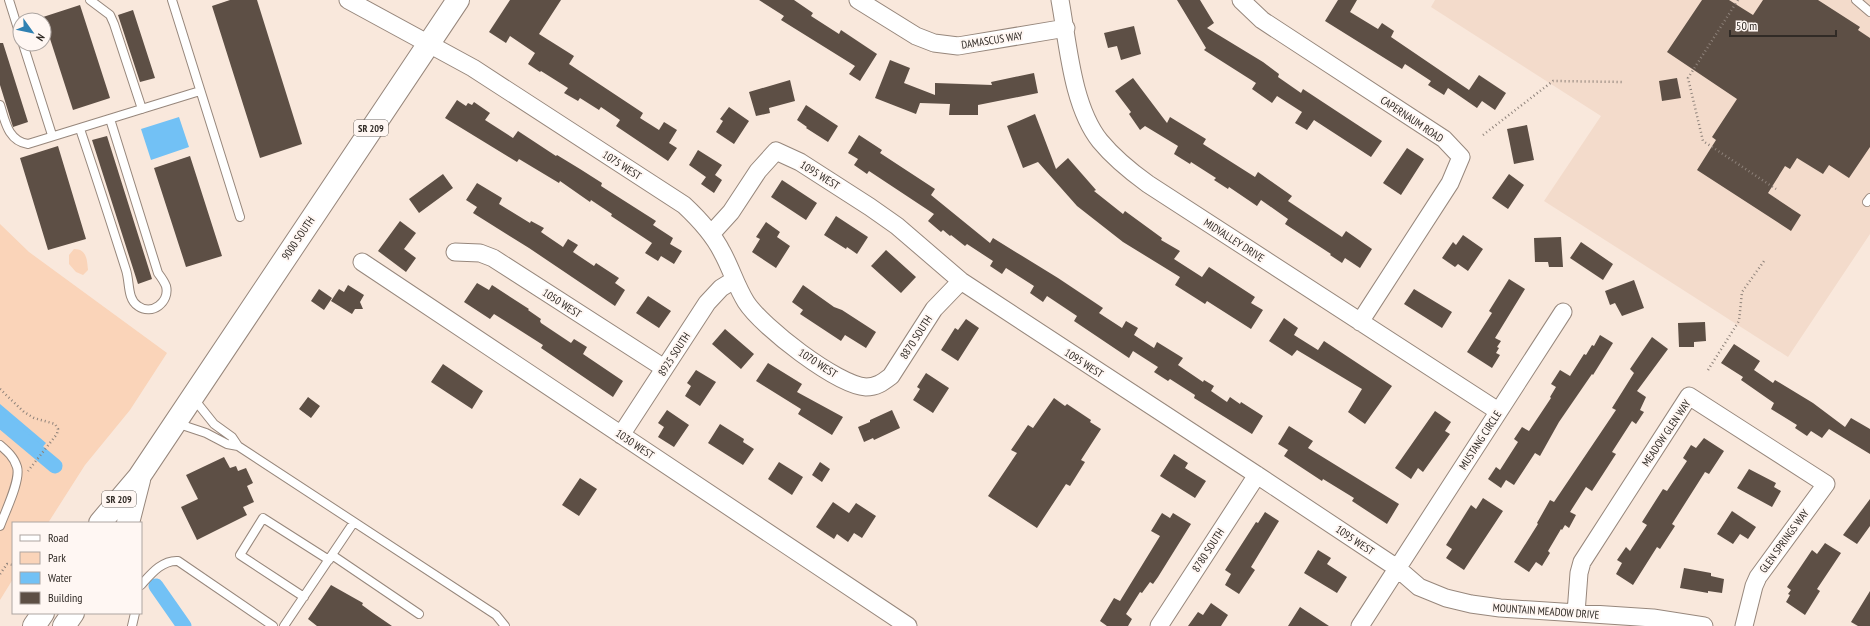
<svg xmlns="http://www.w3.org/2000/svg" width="1870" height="626" viewBox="0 0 1870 626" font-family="'PT Sans Narrow',sans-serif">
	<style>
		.built { fill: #f3dbcb }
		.green { fill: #fad4b9 }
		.water { fill: #72c1f5 }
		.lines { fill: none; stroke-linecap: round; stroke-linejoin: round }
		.canal { stroke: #72c1f5; stroke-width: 15 }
		.building { fill: #5d4f45 }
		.service-casing { stroke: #97877c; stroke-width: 10 }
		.minor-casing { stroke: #97877c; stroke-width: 19 }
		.primary-casing { stroke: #97877c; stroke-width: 24 }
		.path { stroke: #8e827a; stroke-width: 2.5; stroke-dasharray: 1 3; stroke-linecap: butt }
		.service { stroke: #fff; stroke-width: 8 }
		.minor { stroke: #fff; stroke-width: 17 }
		.primary { stroke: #fff; stroke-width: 22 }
		.labels { text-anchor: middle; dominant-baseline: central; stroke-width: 4; stroke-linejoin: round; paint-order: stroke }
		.shield { fill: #fff7f3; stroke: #6f6864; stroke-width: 1 }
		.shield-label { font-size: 10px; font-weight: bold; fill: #312b26 }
		.street-label { font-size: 11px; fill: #312b26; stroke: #fff7f3 }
	</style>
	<rect width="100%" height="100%" fill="#f9e8dc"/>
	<path class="built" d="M1435 0H1870V234L1788 357 1544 201 1601 116 1431 7Z"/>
	<path class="green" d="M0 224 29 252 167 353 130 410 85 465 48 523H13V579L0 600Z
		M74 249C87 249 87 260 88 270L83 275 76 272 69 264V255Z"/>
	<path class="water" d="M179 117 189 147 151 160 141 129Z
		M0 404 46 443 34 457 0 429Z"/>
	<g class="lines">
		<path class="canal" d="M0 420 55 466
			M156 586 184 626"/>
	</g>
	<path class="building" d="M230 0H257L302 144 260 158 212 6Z
		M510 0H561L539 34 574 56 569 64 643 113 640 118 659 130 664 122 677 130 669 143 677 148 668 161 616 126 620 120 601 107 599 110 580 98 578 101 564 93 568 88 541 71 540 72 528 64 535 53 510 36 506 43 489 32Z
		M759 0H794L813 13 811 16 839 34 841 30 877 54 860 81 849 74 855 66 781 20 784 16Z
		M1177 0H1200L1214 23 1207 28 1263 62 1279 74 1278 77 1301 93 1303 89 1382 141 1371 157 1314 120 1307 130 1295 123 1302 112 1277 96 1272 103 1252 89 1256 83 1204 50 1206 48Z
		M1338 0H1357L1350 12 1378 29 1382 23 1394 31 1391 37 1469 90 1479 75 1506 93 1495 110 1482 101 1477 108 1448 88 1444 95 1428 85 1431 81 1405 64 1402 69 1325 21Z
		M1702 0H1729L1753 15 1763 0H1818L1860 27 1858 30 1870 38V147L1849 178 1829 165 1823 174 1797 158 1790 169 1785 166 1768 193 1801 215 1791 231 1697 170 1716 140 1712 137 1737 99 1667 52Z
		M80 5 110 98 73 110 43 17Z
		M133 10 155 78 140 82 118 15Z
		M1134 26 1141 54 1121 60 1117 46 1108 48 1104 33Z
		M0 43H3L28 122 13 127 0 85Z
		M890 60 910 68 904 83 935 95V83L992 85 991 82 1034 73 1038 93 978 105V115H949L950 104 920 103 916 114 875 98Z
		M1133 78 1167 123 1170 117 1206 139 1203 144 1255 177 1258 172 1292 196 1288 201 1342 237 1346 231 1372 249 1360 268 1345 258 1342 263 1330 255 1331 254 1285 224 1288 219 1261 200 1257 206 1229 187 1228 189 1214 180 1216 178 1191 162 1190 164 1174 154 1178 146 1145 126 1140 130 1129 114 1131 112 1115 91Z
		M1677 78 1681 98 1662 101 1659 81Z
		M790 80 795 101 769 108 770 113 756 116 749 92Z
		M457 100 466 106 468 103 472 105 474 102 490 113 485 120 513 138 518 131 556 156 557 155 580 169 602 183 601 186 656 221 653 225 673 238 670 244 682 251 674 264 661 256 658 261 645 253 652 243 611 216 612 214 591 200 590 202 560 181 559 183 519 159 517 162 445 118Z
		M806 105 838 126 828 142 806 128 807 127 797 120Z
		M729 107 749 121 734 144 716 132 723 121 720 119Z
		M1035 114 1056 169 1068 158 1096 190 1094 191 1123 214 1125 211 1162 238 1161 240 1180 251 1174 259 1202 277 1209 267 1255 297 1251 303 1263 310 1251 329 1207 301 1205 304 1175 285 1180 277 1123 242 1077 206 1038 162 1023 168 1007 126Z
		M1527 125 1534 160 1514 164 1507 129Z
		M859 135 882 150 880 153 935 189 931 195 990 243 993 238 1058 278 1103 308 1099 313 1122 328 1126 321 1138 328 1134 335 1154 348 1157 342 1183 358 1178 365 1203 382 1204 380 1214 386 1211 391 1227 402 1230 397 1240 404 1241 402 1263 416 1252 434 1194 398 1195 395 1170 379 1168 381 1154 372 1158 367 1133 351 1129 358 1074 321 1077 316 1047 296 1043 302 1030 293 1034 286 1006 268 1002 274 990 266 993 261 967 244 965 246 951 235 950 236 943 230 941 232 928 221 934 214 869 171 867 174 854 165 858 159 848 153Z
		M107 136 152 279 138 284 92 140Z
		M58 146 86 239 48 250 20 158Z
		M1407 148 1424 159 1401 195 1383 183Z
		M698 150 722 165 715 175 722 180 714 193 701 184 706 177 689 165Z
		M190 156 222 256 186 267 154 168Z
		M443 174 453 188 419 213 409 199Z
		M1509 174 1524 185 1508 209 1492 198Z
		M782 180 817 203 806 220 771 197Z
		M477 183 502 198 499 204 530 223 531 221 544 228 541 232 563 247 568 239 578 245 573 252 594 266 596 263 619 278 615 283 625 290 615 306 529 248 473 213 477 207 466 200Z
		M836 216 868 237 857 254 847 247 846 249 824 235Z
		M400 221 416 233 404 249 416 258 406 272 378 251Z
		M766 222 780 232 777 237 790 246 776 268 752 252 760 239 756 237Z
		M1463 235 1483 249 1468 271 1458 264 1455 267 1442 258 1453 242 1456 245Z
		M1561 237 1563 267H1549L1548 262H1535L1534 238Z
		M1581 242 1613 264 1603 280 1570 258Z
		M886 250 916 277 901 293 871 266Z
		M1509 279 1525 289 1495 338 1501 341 1497 347 1499 348 1496 353 1500 355 1492 368 1467 352 1492 313 1489 311Z
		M1634 280 1644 308 1622 316 1615 303 1610 305 1605 291Z
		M477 283 489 290 492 285 529 309 528 310 541 319 540 321 541 323 571 343 574 339 587 347 583 354 623 381 613 397 541 348 543 345 494 314 490 319 464 302Z
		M348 285 364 295 360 302 363 309H355L352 314 331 301 339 289 344 292Z
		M803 285 834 307 842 310 876 332 866 348 845 335 841 341 800 314 803 310 792 302Z
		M319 289 332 298 324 310 311 301Z
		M1414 289 1452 312 1442 328 1404 304Z
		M648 296 671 311 659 328 636 313Z
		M1284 318 1298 328 1294 335 1318 350 1324 341 1392 386 1365 424 1348 412 1362 389 1297 350 1292 356 1269 341Z
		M966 319 979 328 958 361 941 350 955 328 958 330Z
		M1705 322 1706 341 1694 342V347H1679L1678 323Z
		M725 329 754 354 741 369 712 344Z
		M1600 335 1613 343 1593 375 1592 374 1559 422 1540 456 1535 453 1514 485 1506 480 1501 488 1488 479 1496 467 1500 470 1518 442 1514 439 1522 427 1529 431 1551 398 1550 397 1556 387 1551 384 1560 370 1570 376 1584 354 1586 355 1592 345 1594 346Z
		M1652 337 1668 349 1637 391 1646 397 1640 410 1644 412 1636 424 1632 421 1612 452 1616 454 1592 491 1586 487 1570 512 1576 515 1569 528 1565 525 1562 530 1561 529 1548 551 1550 553 1542 566 1536 562 1529 572 1514 562 1538 524 1537 523 1550 500 1554 502 1616 410 1612 408 1634 373 1630 369Z
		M1734 344 1760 361 1754 370 1773 383 1775 380 1813 403 1845 427 1851 418 1870 429V454L1829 429 1822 438 1811 431 1807 436 1795 428 1797 425 1771 409 1774 403 1741 380 1743 377 1721 363Z
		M768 363 802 384 797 392 843 417 832 435 798 414 801 409 756 381Z
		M443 364 483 391 472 409 431 382Z
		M696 370 716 382 700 406 685 396 691 386 687 383Z
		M926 373 949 388 933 413 913 400 920 389 917 387Z
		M308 397 320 406 311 418 299 409Z
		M1054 398 1065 406 1067 404 1091 420 1090 422 1101 429 1081 460 1085 462 1070 486 1066 484 1037 528 988 496 1017 453 1011 450 1028 425 1033 428Z
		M667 410 689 425 674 447 658 437 664 427 658 423Z
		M892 410 900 428 874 440 873 438 864 442 858 427 870 422V420Z
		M1435 411 1451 422 1445 431 1450 434 1423 472 1418 468 1411 479 1395 468Z
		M720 424 744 439 743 442 754 449 743 465 708 443Z
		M1289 426 1313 441 1308 448 1399 504 1387 524 1352 501 1354 498 1323 479 1322 481 1284 456 1288 450 1278 444Z
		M1704 438 1724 451 1709 474 1705 472 1672 524 1675 526 1660 549 1657 547 1633 585 1616 574 1622 563 1617 560 1626 547 1630 551 1647 525 1642 522 1663 489 1667 491 1687 461 1683 458 1691 445 1696 448Z
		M1174 454 1188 463 1185 468 1206 481 1195 498 1160 476Z
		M224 457 230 468 236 466 238 471 246 468 253 483 247 486 254 502 243 507 247 515 197 540 181 507 198 499 186 475Z
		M779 462 803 477 792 495 768 479Z
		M820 462 830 469 822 482 812 475Z
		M1749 469 1776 483 1774 487 1781 491 1772 507 1737 488Z
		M580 478 597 489 579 516 562 505Z
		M1483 498 1503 511 1464 570 1446 558 1452 549 1446 545 1471 505 1476 509Z
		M1870 499V526L1857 544 1843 535Z
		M833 502 849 513 856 503 876 516 862 538 854 533 848 542 837 534 834 539 816 527Z
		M1732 511 1756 527 1748 539 1740 534 1733 544 1717 534Z
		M1265 512 1279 521 1251 567 1255 570 1239 594 1225 585 1231 574 1225 570 1256 522 1258 523Z
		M1162 513 1170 518 1173 513 1191 524 1158 577 1153 584 1150 582 1142 593 1140 592 1126 614 1132 619 1128 626H1107L1100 621 1114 598 1120 601 1160 536 1151 531Z
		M1825 543 1841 553 1817 589 1820 591 1805 615 1786 602 1790 595 1788 594 1791 590 1787 587 1812 550 1817 554Z
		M1318 550 1331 558 1327 564 1347 577 1337 593 1304 573Z
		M1684 568 1711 573V576L1724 579 1722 593 1708 591V593L1680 588Z
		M331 585 363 603 362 605 373 613 392 626H317L308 619Z
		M1870 591V626H1858L1851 622Z
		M1211 603 1228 615 1221 626H1188L1198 612 1203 615Z
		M1300 607 1329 626H1288Z"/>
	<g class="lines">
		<g class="service-casing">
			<path id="service" d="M9 0 20 35
				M90 0 110 15 114 24 142 109
				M172 0 240 217
				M1856 0 1870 12
				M23 44 52 135
				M0 105C5 121 8 141 28 144L200 91
				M80 129C96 176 111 223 126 270 130 282 127 299 138 306 152 316 170 302 166 286 164 281 161 277 158 273L110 119
				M1867 202 1870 198
				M194 399 214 424 232 437 238 446
				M176 423 206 433 227 444 238 446 496 615 505 626
				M0 445C7 451 14 457 17 467 21 480 5 512 0 526
				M332 555 419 614
				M141 585C151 574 162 560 178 561L273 626
				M304 597 240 555 263 518 329 560
				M132 626 135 613
				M284 626 354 522"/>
		</g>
		<g class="minor-casing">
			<path id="minor" d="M348 0 473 68 684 205C699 219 713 234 722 252 731 268 736 286 746 302 762 327 837 385 866 387 877 387 883 382 891 376L934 309 961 281
				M858 0 916 36 934 43 958 46 1066 28
				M1060 0C1068 43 1072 106 1100 141 1114 158 1130 171 1148 184L1498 411
				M1241 0 1262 20 1444 139 1461 157 1450 183 1360 322
				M711 234 731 212 758 171 776 151 800 162 870 207 897 226 961 281 1257 475 1397 568 1419 587 1446 598 1471 604 1500 608 1653 618 1704 626
				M455 252 480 253 493 258 664 368
				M362 262 908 626
				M621 435 707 303 721 288 734 280
				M1576 613 1579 573 1582 562 1689 396 1826 484 1758 577 1754 586 1744 626
				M1159 626 1257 475
				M1360 626 1563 312"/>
		</g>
		<g class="primary-casing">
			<path id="primary" d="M100 523 139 477 458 0
				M128 523 139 480
				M34 626 43 613
				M64 626 73 613"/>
		</g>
		<path class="path" d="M1738 0 1688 78 1703 141 1776 189
			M1483 135 1553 81 1624 82
			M1708 370 1739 321 1742 292 1764 261
			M0 389 24 412 34 418 55 424 58 429 57 434 28 471
			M0 574 7 564 13 565"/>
		<use href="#service" class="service"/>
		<use href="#minor" class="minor"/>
		<use href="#primary" class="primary"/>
	</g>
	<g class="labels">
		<g class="shield">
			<rect x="354" y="120" width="34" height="16" rx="3"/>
			<rect x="102" y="491" width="34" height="16" rx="3"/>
		</g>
		<g class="shield-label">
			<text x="371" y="128">SR 209</text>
			<text x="119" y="499">SR 209</text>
		</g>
		<g class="street-label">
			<text transform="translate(992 40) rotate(-9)">DAMASCUS WAY</text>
			<text transform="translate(1412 119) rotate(34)">CAPERNAUM ROAD</text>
			<text transform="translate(622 165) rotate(33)">1075 WEST</text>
			<text transform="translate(820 175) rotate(32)">1095 WEST</text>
			<text transform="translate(298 238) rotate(-56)">9000 SOUTH</text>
			<text transform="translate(1234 240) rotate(33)">MIDVALLEY DRIVE</text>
			<text transform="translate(562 303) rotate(33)">1050 WEST</text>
			<text transform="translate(916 337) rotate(-57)">8870 SOUTH</text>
			<text transform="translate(674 354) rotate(-57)">8925 SOUTH</text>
			<text transform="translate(818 363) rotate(33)">1070 WEST</text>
			<text transform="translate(1084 363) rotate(33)">1095 WEST</text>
			<text transform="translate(1666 433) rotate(-56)">MEADOW GLEN WAY</text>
			<text transform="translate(1480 440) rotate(-57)">MUSTANG CIRCLE</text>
			<text transform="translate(635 444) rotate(34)">1030 WEST</text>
			<text transform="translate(1355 540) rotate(34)">1095 WEST</text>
			<text transform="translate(1784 541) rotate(-54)">GLEN SPRINGS WAY</text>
			<text transform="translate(1208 550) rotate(-57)">8780 SOUTH</text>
			<text transform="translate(1546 611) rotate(4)">MOUNTAIN MEADOW DRIVE</text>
		</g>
	</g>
	<rect x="12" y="522" width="130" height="92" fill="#fff7f3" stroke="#ada5a1"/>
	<rect x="20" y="535" width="20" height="6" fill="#ffffff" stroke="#ada5a1"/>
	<text x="48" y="542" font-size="12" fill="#312b26">Road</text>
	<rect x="20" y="552" width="20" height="12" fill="#fad4b9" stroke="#ada5a1"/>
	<text x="48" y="562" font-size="12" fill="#312b26">Park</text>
	<rect x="20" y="572" width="20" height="12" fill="#72c1f5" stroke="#ada5a1"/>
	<text x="48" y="582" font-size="12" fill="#312b26">Water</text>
	<rect x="20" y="592" width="20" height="12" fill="#5d4f45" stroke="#ada5a1"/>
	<text x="48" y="602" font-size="12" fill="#312b26">Building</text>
	<g transform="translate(32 32) rotate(123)"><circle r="19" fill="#fff7f3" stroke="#ada5a1"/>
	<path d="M0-3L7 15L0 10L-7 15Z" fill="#3081b2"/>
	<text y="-6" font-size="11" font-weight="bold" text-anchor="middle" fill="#312b26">N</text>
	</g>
	<path d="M1730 30v6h106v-6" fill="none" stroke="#312b26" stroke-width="2"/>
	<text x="1736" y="30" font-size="12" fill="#312b26" stroke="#fff7f3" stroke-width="3" paint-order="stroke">50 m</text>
</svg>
